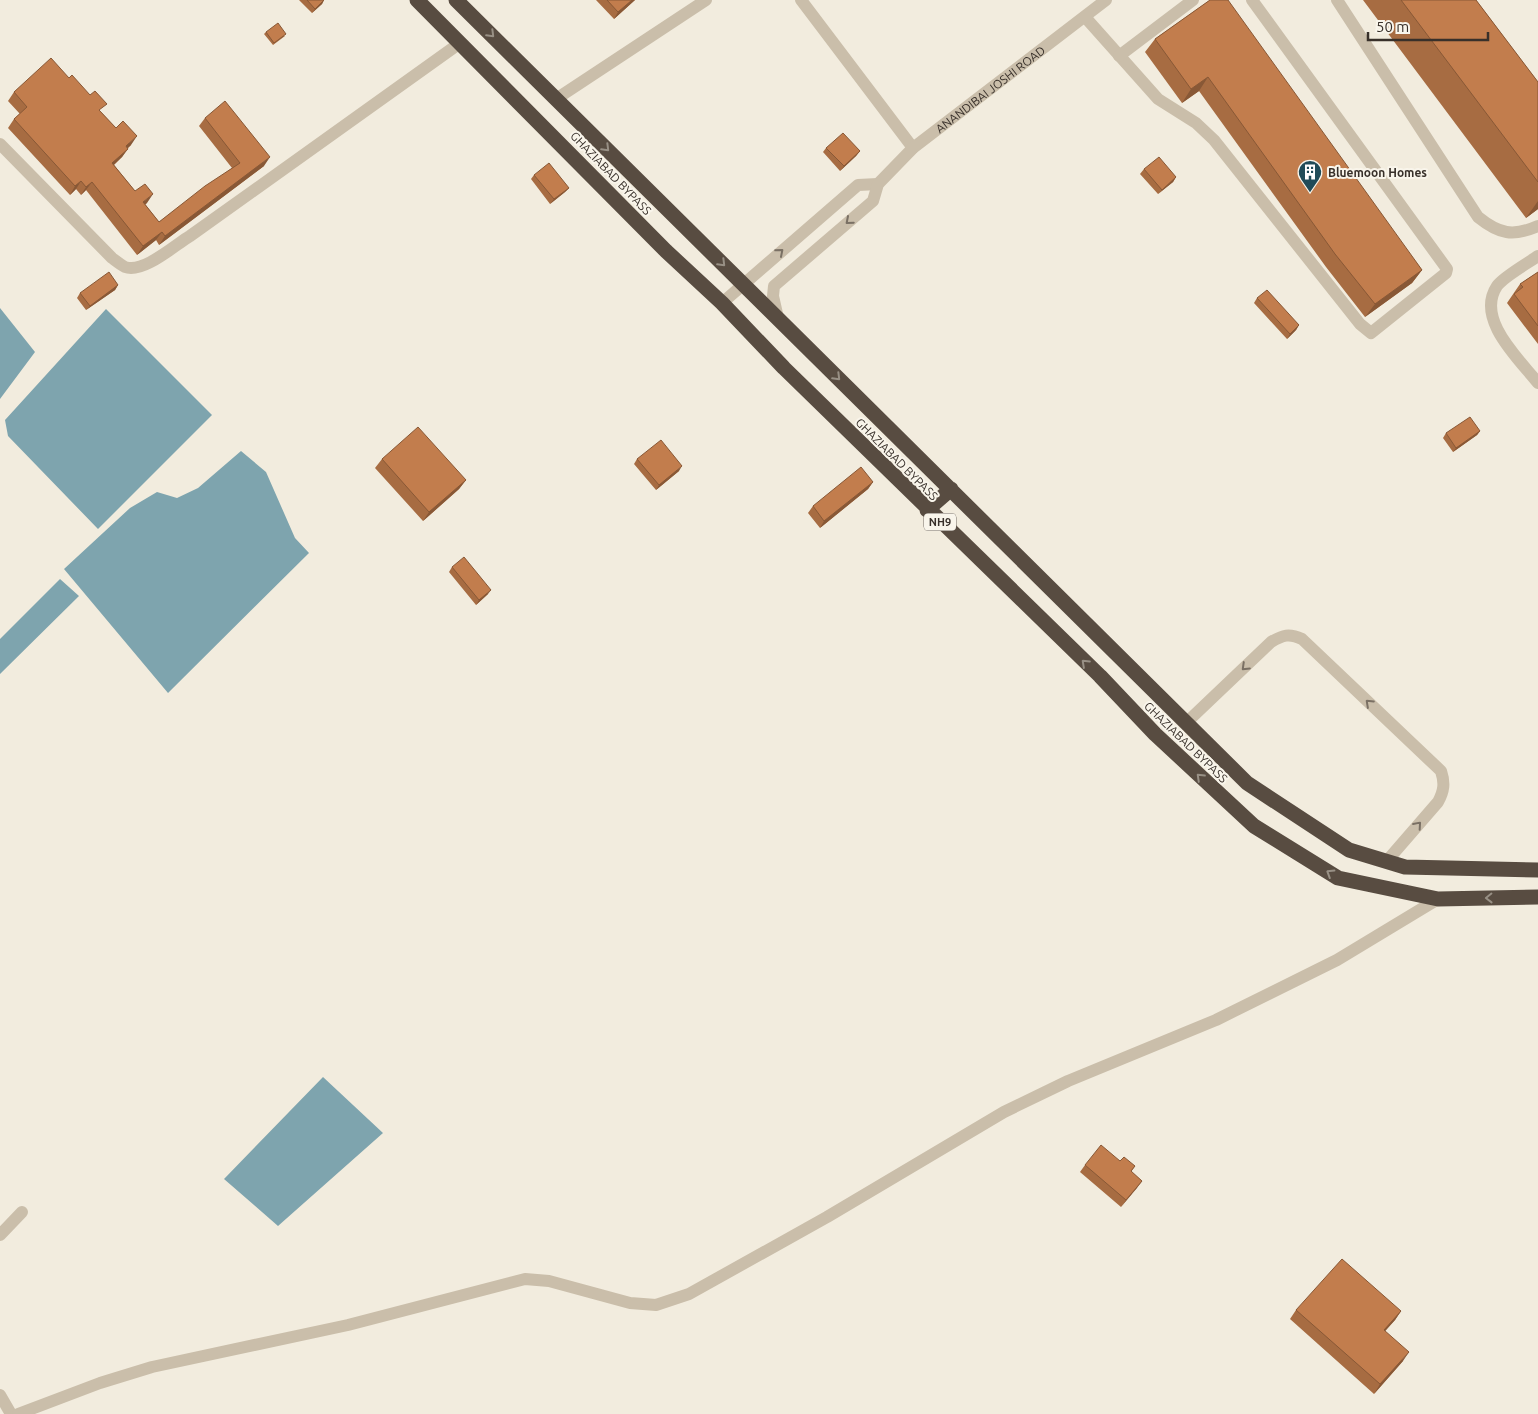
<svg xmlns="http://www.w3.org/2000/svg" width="1538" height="1414" viewBox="0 0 1538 1414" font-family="Ubuntu,sans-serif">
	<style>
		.water { fill: #7ea4ae }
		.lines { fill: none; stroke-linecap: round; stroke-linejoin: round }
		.minor { stroke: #cabeaa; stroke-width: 12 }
		.highway { stroke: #584c41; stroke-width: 15 }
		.wall { fill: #a76c42 }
		.shaded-wall { fill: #885836 }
		.building { fill: #c27d4d; stroke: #885836 }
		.oneway { stroke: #989085 }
		.oneway2 { stroke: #7a7064 }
		.labels { text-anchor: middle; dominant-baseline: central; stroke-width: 4; stroke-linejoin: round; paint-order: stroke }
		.shield { fill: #f9f5eb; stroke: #726b64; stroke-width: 1 }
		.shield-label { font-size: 11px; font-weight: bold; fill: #38302a }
		.street-label { font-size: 12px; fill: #38302a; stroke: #f9f5eb }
		.poi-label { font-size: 12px; font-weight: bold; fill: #38302a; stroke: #f9f5eb; text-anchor: start }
	</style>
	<rect width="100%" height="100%" fill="#f2ecde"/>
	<path class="water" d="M0 308 35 352 0 399Z
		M106 309 212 415 98 529 8 436 5 420Z
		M241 451 266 472 295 538 309 553 168 693 64 569 130 508 157 492 177 498 198 488Z
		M60 579 79 596 0 674V639Z
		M323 1077 383 1133 278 1226 224 1179Z"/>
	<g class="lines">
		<g class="minor">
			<path d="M801 0 913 148"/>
			<path d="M1337 0 1478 217C1499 234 1513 237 1538 226"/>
			<path d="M1085 17 1158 99 1196 123 1214 140 1360 324 1371 333 1446 273 1447 269 1252 0"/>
			<path d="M1119 56 1193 0"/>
			<path d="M556 99 706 0"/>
			<path d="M0 144 112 258C116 261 121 265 125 267 143 274 175 245 190 236L460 43"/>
			<path d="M1538 256C1528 263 1503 277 1497 286 1475 319 1519 359 1538 383"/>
			<path d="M722 303 858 185 878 184"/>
			<path id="s1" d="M778 318 773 296 774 286 873 201 878 184 913 148 1106 0"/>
			<path d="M1187 722 1271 642C1283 635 1289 633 1302 639L1441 771C1445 783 1444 791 1438 802L1386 862"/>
			<path d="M0 1235 22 1212"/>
			<path d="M0 1395 11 1414"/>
			<path d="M18 1414 100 1383 152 1367 348 1325 525 1279 549 1281 630 1303 656 1305 689 1294 827 1217 1004 1112 1068 1081 1216 1020 1337 960 1438 899"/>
		</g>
		<path class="highway" d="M417 0 666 251 722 303 784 368 1100 676 1155 734 1254 826 1338 878 1438 899 1538 897
			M456 0 1247 783 1349 850 1405 867 1538 870
			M927 510 951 489"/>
	</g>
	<path class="wall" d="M299 0H324L322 4 312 13Z
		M596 0H635L614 19Z
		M1210 0 1422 270 1412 283 1365 317 1326 267 1199 91 1182 103 1145 52 1155 39Z
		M1363 0H1476L1538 82V209L1526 218Z
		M266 32 285 36 273 45 264 34Z
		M14 92 101 112 131 145 128 148 122 157 114 165 135 191 147 203 145 204 159 222 232 168 199 126 205 118 264 166 159 245 156 240 137 255 86 190 81 195 76 189 70 195 8 128 14 119 20 114 8 101Z
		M826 148 860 151 856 156 840 171 823 152Z
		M1144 169 1176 177 1173 182 1158 194 1140 174Z
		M534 175 569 188 565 192 550 204 531 179Z
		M1538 272V344L1507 303 1520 284Z
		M118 285 115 290 86 310 77 298 80 293Z
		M1257 298 1299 325 1296 330 1287 339 1254 303Z
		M1480 431 1477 435 1453 452 1443 438 1446 433Z
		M382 459 466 480 459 489 423 521 375 468Z
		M637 459 679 471 656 490 634 464Z
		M873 482 868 489 820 528 808 513 813 506Z
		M452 567 488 594 476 605 449 572Z
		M1120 1161 1135 1166 1131 1172 1142 1181 1121 1207 1080 1172 1085 1165Z
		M1296 1310 1401 1311 1395 1320 1385 1331 1403 1361 1374 1394 1290 1319Z"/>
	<path class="shaded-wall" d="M324 0 322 4 312 13 315 9Z
		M632 0H635L614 19 618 12Z
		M1208 77 1199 91 1182 103 1191 89Z
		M137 136 131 145 120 155 126 146Z
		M128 149 122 157 107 171 112 163Z
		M860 151 856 156 840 171 844 166Z
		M270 157 264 166 159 245 165 236Z
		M1176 177 1173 182 1158 194 1162 190Z
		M81 181 76 189 70 195 75 186Z
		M92 182 86 190 81 195 86 187Z
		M569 188 565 192 550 204 554 199Z
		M153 194 147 203 137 211 143 202Z
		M1538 201V209L1526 218Z
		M162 232 156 240 137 255 143 246Z
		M1422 270 1412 283 1365 317 1375 304Z
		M118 285 115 290 86 310 90 306Z
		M1299 325 1296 330 1287 339 1290 334Z
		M1480 431 1477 435 1453 452 1456 448Z
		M682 466 679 471 656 490 659 485Z
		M466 480 459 489 423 521 429 512Z
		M873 482 868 489 820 528 824 521Z
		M491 590 488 594 476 605 479 600Z
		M1142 1181 1137 1188 1121 1207 1126 1200Z
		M1401 1311 1395 1320 1378 1339 1384 1330Z
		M1409 1352 1403 1361 1374 1394 1380 1384Z"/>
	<path class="building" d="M307 0H324L315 9Z
		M607 0H632L618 12Z
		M1210 0H1228L1422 270 1375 304 1335 254 1208 77 1191 89 1155 39Z
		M1401 0H1476L1538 82V182Z
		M278 23 286 34 274 43 266 32Z
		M51 58 69 78 72 75 90 95 95 91 107 104 99 110 116 128 123 121 137 136 126 146 128 149 112 163 135 191 145 184 153 194 143 202 159 222 205 186 240 163 205 118 225 101 270 157 165 236 162 232 143 246 92 182 86 187 81 181 75 186 14 119 27 107 14 92Z
		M843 133 860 151 844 166 826 148Z
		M1159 157 1176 177 1162 190 1144 169Z
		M549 163 569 188 554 199 534 175Z
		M109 272 118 285 90 306 80 293Z
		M1538 272V326L1514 294 1523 287 1520 284Z
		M1267 290 1299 325 1290 334 1257 298Z
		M1470 417 1480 431 1456 448 1446 433Z
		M418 427 466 480 429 512 382 459Z
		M661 440 682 466 659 485 637 459Z
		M861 467 873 482 824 521 813 506Z
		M464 557 491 590 479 600 452 567Z
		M1101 1145 1120 1161 1124 1157 1135 1166 1131 1171 1142 1181 1126 1200 1085 1165Z
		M1342 1259 1401 1311 1384 1330 1409 1352 1380 1384 1296 1310Z"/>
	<defs><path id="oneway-chevron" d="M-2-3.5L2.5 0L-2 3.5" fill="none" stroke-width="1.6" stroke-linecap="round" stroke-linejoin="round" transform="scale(1.25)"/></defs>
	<g class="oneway">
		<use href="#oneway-chevron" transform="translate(491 34) rotate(45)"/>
		<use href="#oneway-chevron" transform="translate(606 148) rotate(45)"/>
		<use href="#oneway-chevron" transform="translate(722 263) rotate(45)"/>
		<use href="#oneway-chevron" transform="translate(837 377) rotate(45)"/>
		<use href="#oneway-chevron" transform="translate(1085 663) rotate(-137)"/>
		<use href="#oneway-chevron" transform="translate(1200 777) rotate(-136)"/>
		<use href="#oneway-chevron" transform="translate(1330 873) rotate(-148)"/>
		<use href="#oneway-chevron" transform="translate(1489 898) rotate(179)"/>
	</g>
	<g class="oneway2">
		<use href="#oneway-chevron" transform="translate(849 221) rotate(139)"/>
		<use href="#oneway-chevron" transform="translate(780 252) rotate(-41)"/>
		<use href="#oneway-chevron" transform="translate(1245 667) rotate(136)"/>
		<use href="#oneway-chevron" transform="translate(1369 703) rotate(-137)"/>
		<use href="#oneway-chevron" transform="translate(1418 825) rotate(-49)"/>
	</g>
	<defs>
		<g id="building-pin" transform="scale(1.25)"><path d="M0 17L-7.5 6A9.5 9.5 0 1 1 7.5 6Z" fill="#204b58" stroke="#f9f5eb"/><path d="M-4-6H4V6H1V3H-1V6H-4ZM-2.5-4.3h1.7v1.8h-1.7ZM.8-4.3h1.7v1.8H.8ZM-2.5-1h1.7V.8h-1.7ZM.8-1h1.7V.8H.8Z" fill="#fff"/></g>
	</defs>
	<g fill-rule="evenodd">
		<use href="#building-pin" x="1310" y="172"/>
	</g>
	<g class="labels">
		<rect class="shield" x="924" y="513.5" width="32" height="17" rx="4"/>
		<g class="shield-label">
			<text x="940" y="522">NH9</text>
		</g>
		<g class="street-label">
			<text stroke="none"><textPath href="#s1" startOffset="328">ANANDIBAI JOSHI ROAD</textPath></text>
			<text transform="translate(611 173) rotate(46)">GHAZIABAD BYPASS</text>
			<text transform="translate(897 459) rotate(45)">GHAZIABAD BYPASS</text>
			<text transform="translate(1186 742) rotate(44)">GHAZIABAD BYPASS</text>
		</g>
		<g class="poi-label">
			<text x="1328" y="172">Bluemoon Homes</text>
		</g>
	</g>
	<path d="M1368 32v8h120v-8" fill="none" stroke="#38302a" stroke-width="2.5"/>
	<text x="1376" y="32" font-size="15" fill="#38302a" stroke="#f9f5eb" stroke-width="4" paint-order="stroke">50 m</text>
</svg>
